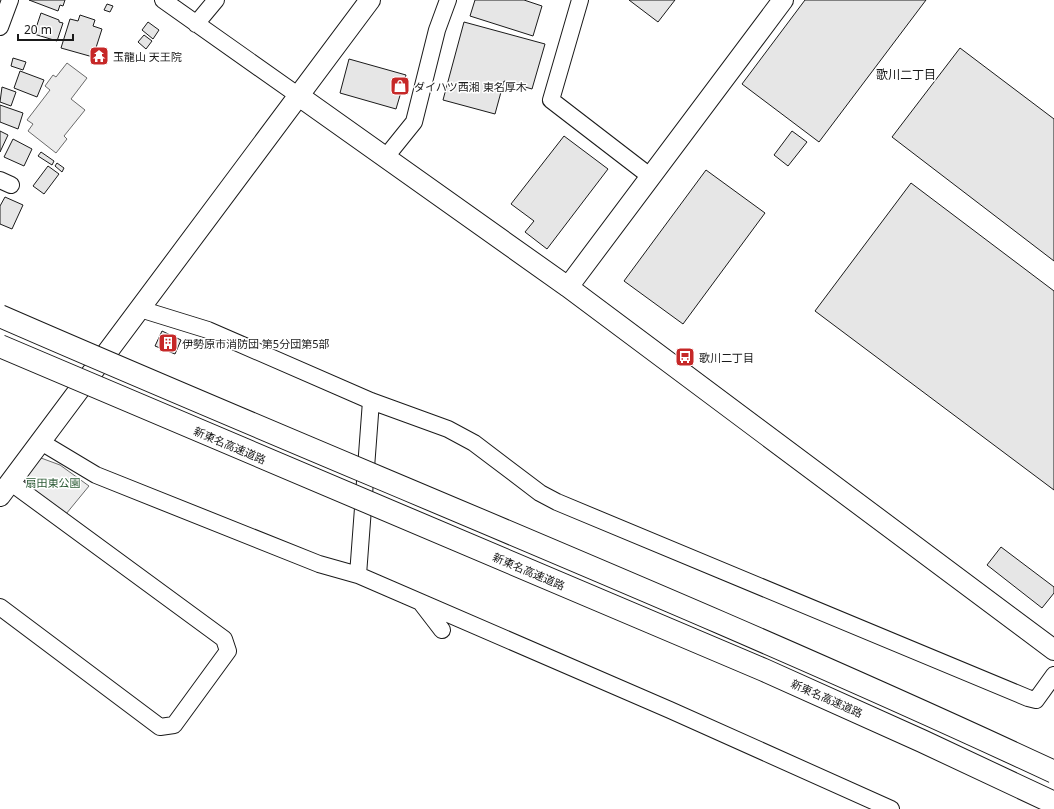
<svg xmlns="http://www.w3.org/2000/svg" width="1054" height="809" viewBox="0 0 1054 809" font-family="'Noto Sans','Noto Sans JP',sans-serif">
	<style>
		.green { fill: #ededed; stroke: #6a6a6a }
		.building { fill: #e6e6e6; stroke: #1a1a1a }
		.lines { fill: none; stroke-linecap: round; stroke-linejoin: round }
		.minor-casing { stroke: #1a1a1a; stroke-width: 18 }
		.tertiary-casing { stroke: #1a1a1a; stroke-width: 22 }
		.minor { stroke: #fff; stroke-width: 16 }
		.tertiary { stroke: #fff; stroke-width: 20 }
		.motorway-bridge-casing { stroke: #1a1a1a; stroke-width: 24; stroke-linecap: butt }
		.motorway-bridge { stroke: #fff; stroke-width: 22 }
		.labels { text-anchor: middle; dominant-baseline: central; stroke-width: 3; stroke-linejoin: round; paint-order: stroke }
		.poi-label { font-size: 11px; fill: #1a1a1a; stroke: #fff; text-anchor: start }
		.street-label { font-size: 11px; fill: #1a1a1a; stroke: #fff }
		.park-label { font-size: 11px; fill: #2b5a34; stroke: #fff }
		.neighbourhood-label { font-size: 12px; fill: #1a1a1a; stroke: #fff }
	</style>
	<rect width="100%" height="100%" fill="#fff"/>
	<path class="green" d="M67 63 87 78 71 99 85 110 64 136 67 139 56 153 28 131 33 124 27 120 50 90 45 86 53 75 56 77Z
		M41 458 60 465 89 486 66 514 26 485 25 478Z"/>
	<path class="building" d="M29 0H65L63 6 60 5 58 11Z
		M475 0H524L542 6 533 36 470 16Z
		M629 0H675L658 22Z
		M805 0H926L819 142 742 84Z
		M107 4 113 6 110 12 104 10Z
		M41 13 59 20V22L63 23 57 41 34 34Z
		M80 15 95 20 93 26 102 29 93 57 61 48 70 19 78 21Z
		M148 22 159 30 153 39 142 30Z
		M464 22 545 44 532 89 504 81 495 114 443 100Z
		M144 35 152 41 146 49 138 42Z
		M960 48 1054 119V261L892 137Z
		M13 58 26 62 23 70 11 66Z
		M349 59 406 75 396 109 340 93Z
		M20 71 44 80 37 97 14 88Z
		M2 87 16 92 11 106 0 102Z
		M0 105 23 113 18 129 0 122Z
		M0 131 8 135 0 152Z
		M792 131 807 142 788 166 774 155Z
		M564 136 608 169 547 249 525 232 534 221 511 204Z
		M13 139 32 149 24 166 4 157Z
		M41 152 54 161 52 165 38 156Z
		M57 163 64 168 62 172 55 166Z
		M48 166 59 174 44 194 33 186Z
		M706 170 765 213 683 324 624 281Z
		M911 183 1054 291V490L815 311Z
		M5 197 23 205 12 229 0 224V206Z
		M162 331 181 340 175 354 155 346Z
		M1001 547 1054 587V593L1042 608 987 565Z"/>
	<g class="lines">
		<g class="minor-casing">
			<path id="minor" d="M163 0 299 96
				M580 0 551 100 651 177
				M196 24 216 0
				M0 27 10 0
				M385 158 414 122 437 30 448 0
				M0 180 11 185
				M140 309 208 330 371 401 448 429 474 443 540 493 557 502 1028 698 1036 700 1054 675
				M41 442 96 475 319 564 358 575 670 710 891 809
				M358 575 371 401
				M422 604 442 630
				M0 607 160 727 174 725 228 651 224 639 10 482"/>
		</g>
		<g class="tertiary-casing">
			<path id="tertiary" d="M299 96 568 287 1054 650
				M568 287 783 0
				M0 496 370 0"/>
		</g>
		<use href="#minor" class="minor"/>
		<use href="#tertiary" class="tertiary"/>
		<g class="motorway-bridge-casing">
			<path id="motorway-bridge" d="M0 316C351 469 707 610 1054 772
				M0 346 764 670 922 741 1054 803"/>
		</g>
		<use href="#motorway-bridge" class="motorway-bridge"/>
	</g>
	<defs>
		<g id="temple-square" transform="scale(1)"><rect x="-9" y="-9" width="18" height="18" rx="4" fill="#c62828" stroke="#fff"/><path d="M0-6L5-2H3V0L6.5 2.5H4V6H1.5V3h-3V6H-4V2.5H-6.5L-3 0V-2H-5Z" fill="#fff"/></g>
		<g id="shop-square" transform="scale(1)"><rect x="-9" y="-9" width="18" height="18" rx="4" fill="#c62828" stroke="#fff"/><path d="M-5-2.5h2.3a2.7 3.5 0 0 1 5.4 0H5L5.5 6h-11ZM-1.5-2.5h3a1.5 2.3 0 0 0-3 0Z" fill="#fff"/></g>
		<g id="building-square" transform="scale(1)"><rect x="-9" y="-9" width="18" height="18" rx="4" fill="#c62828" stroke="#fff"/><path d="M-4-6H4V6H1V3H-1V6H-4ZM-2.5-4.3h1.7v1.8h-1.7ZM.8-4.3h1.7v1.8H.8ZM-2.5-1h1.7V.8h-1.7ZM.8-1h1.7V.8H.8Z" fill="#fff"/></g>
		<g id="bus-square" transform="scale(1)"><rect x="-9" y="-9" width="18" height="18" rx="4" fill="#c62828" stroke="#fff"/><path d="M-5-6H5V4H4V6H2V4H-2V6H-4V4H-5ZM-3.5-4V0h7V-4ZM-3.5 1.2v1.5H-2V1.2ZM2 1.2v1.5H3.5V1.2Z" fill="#fff"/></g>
	</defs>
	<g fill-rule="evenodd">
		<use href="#temple-square" x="99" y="56"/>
		<use href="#shop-square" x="400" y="86"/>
		<use href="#building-square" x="168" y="343"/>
		<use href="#bus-square" x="685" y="357"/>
	</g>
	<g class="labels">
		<g class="poi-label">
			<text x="113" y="56">玉龍山 天王院</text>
			<text x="414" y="86">ダイハツ西湘 東名厚木</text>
			<text x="182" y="343">伊勢原市消防団 第5分団第5部</text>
			<text x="699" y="357">歌川二丁目</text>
		</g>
		<g class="street-label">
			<text transform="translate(230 445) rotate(23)">新東名高速道路</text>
			<text transform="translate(529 571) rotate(23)">新東名高速道路</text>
			<text transform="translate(827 698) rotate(24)">新東名高速道路</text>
		</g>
		<g class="park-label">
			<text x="53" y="482">扇田東公園</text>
		</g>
		<g class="neighbourhood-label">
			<text x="906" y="74">歌川二丁目</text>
		</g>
	</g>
	<path d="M18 34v6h55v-6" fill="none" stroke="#1a1a1a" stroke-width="2"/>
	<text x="24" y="34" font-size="12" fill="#1a1a1a" stroke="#ffffff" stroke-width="3" paint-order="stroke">20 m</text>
</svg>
